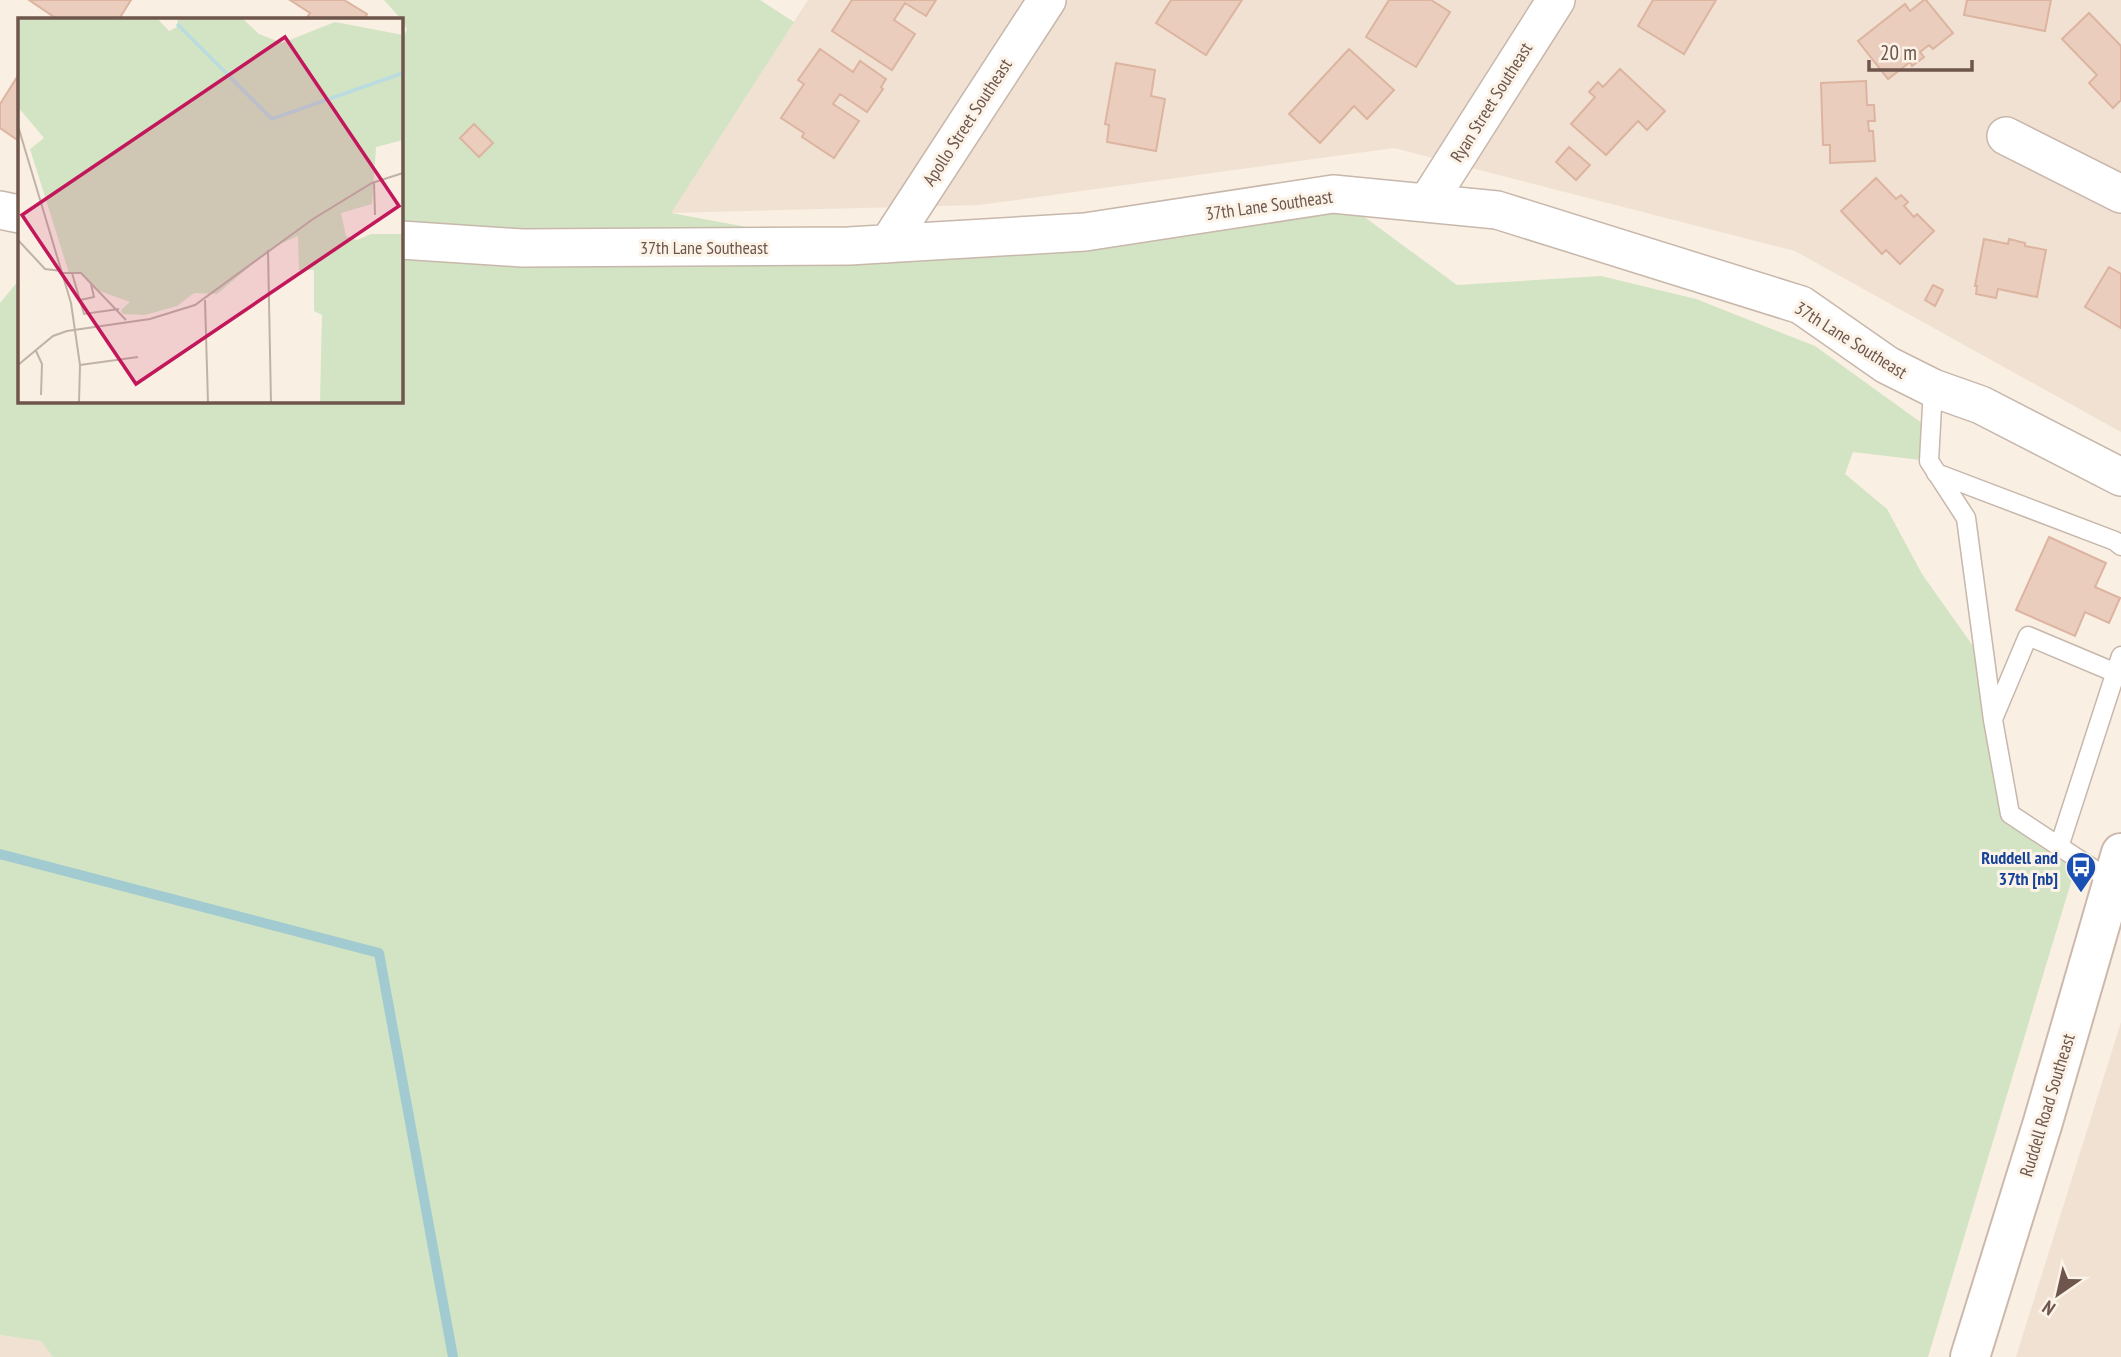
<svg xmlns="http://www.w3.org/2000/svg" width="2121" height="1357" viewBox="0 0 2121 1357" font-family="'PT Sans Narrow',sans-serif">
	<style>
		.residential { fill: #f0e1d2 }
		.green { fill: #d2e4c3 }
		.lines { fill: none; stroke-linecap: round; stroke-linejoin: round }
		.stream { stroke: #a1cbd0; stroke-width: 10 }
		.building { fill: #ebcdbd; stroke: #dcb4a0; stroke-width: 2 }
		.service-casing { stroke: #c8b7ab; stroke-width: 21 }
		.minor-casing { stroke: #c8b7ab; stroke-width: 40 }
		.secondary-casing { stroke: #cdb9ab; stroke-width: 42 }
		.service { stroke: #fff; stroke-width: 18 }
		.minor { stroke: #fff; stroke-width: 37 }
		.secondary { stroke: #fff; stroke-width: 38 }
		.labels { text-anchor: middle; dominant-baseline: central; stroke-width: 6; stroke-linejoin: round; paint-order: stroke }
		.street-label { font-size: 18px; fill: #6e564c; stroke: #fcf3e8 }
		.transit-label { font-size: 18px; font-weight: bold; fill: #164399; stroke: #fcf3e8; text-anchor: end }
		.inset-river { fill: none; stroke: #badce0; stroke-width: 3.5 }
		.inset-road { fill: none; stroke: #c1b2a7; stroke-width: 2 }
		.view { fill: #c2185b; fill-opacity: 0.15; stroke: #c2185b; stroke-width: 3.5 }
		.inset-edge { fill: none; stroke: #6e564c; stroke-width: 3.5 }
	</style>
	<rect width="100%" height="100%" fill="#f9efe3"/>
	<path class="residential" d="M808 0H2121V432L1795 251 1394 148 979 205 670 213Z
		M2121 1022V1357H2016Z
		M0 1335 42 1341 53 1357H0Z"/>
	<path class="green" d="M384 0H760L794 22 671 213 849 246 1333 194 1457 285 1601 276 1696 299 1815 346 1930 429 1929 461 1853 452 1845 474 1887 509 1922 574 1985 663 2010 814 2078 859 1928 1357H53L41 1341 0 1335V303L19 280V401H401V44L407 29 401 19Z"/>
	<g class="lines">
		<path class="stream" d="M0 854 379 953 453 1357"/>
	</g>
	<path class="building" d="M29 0H131L119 19H57Z
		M290 0H344L367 14 364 19H306L310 13Z
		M852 0H936L926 16 905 3 894 20 915 34 892 70 832 31Z
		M1171 0H1242L1206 55 1156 23Z
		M1389 0H1431L1450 12 1416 67 1366 37Z
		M1653 0H1716L1684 54 1638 26Z
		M1924 0H1926L1953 33 1933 49 1929 45 1920 52 1924 57 1912 66 1910 62 1888 79 1858 41 1905 4 1910 11Z
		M1967 0H2051L2045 31 1964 15Z
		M2089 13 2121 46V100L2113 108 2089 83 2097 75 2062 39Z
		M820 49 853 72 860 61 886 79 881 87 883 89 867 112 840 94 833 104 859 121 834 158 802 137 804 133 781 118 804 84 798 80Z
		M1349 49 1394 90 1367 119 1354 106 1320 143 1289 114Z
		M1116 63 1155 70 1151 96 1165 99 1156 151 1107 142 1109 125 1105 124Z
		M1620 69 1665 111 1647 130 1638 121 1606 155 1571 124 1595 97 1589 92 1598 82 1603 87Z
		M19 74V141L0 128V104Z
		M1866 81 1867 105H1874L1875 121H1868L1869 131H1873L1875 161 1830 163V145H1823L1821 83Z
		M474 124 493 143 479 157 460 138Z
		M1569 147 1590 165 1576 180 1556 162Z
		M1876 178 1896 199 1901 195 1908 202 1904 206 1914 217 1917 214 1934 231 1900 264 1886 250 1882 254 1841 211Z
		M1984 239 2008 244 2009 239 2025 243V246L2046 250 2037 297 1998 289 1996 298 1976 294 1977 286H1975Z
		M2109 267 2121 274V328L2085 307Z
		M1933 285 1943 290 1935 306 1925 300Z
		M2049 537 2106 563 2095 587 2120 598 2109 623 2085 612 2075 636 2016 610Z"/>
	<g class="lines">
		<g class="service-casing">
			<path id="service" d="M1933 388 1929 461 1966 518 1993 720 2010 814 2113 882
				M1936 473 2115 541 2121 546
				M1993 719 2028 636 2116 673
				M2059 847 2121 656"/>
		</g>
		<g class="minor-casing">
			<path id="minor" d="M2006 136 2121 194
				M1427 203 1556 0
				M0 210 19 214
				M401 240 522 248 849 246 1085 232 1333 194 1497 210 1801 305 1887 365 1933 388 1981 405 2121 477
				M888 244 1047 0"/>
		</g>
		<g class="secondary-casing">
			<path id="secondary" d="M1970 1357 2043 1122 2121 853"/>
		</g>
		<use href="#service" class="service"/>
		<use href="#minor" class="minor"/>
		<use href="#secondary" class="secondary"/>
	</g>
	<defs>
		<g id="bus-pin" transform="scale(1.575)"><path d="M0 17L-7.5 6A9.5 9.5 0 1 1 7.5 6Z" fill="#1a4fb4" stroke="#fcf3e8"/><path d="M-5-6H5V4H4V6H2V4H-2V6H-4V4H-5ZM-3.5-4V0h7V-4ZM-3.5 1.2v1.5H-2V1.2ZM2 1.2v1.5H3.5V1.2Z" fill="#fff"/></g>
	</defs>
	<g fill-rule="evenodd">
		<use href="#bus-pin" x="2081" y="867"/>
	</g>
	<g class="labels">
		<g class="street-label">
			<text transform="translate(1491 102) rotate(-58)">Ryan Street Southeast</text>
			<text transform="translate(967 122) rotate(-57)">Apollo Street Southeast</text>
			<text transform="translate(1269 205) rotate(-8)">37th Lane Southeast</text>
			<text x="704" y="247">37th Lane Southeast</text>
			<text transform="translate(1851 340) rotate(32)">37th Lane Southeast</text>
			<text transform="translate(2047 1105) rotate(-73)">Ruddell Road Southeast</text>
		</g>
		<g class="transit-label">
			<text x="2058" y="857">Ruddell and<tspan x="2058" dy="21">37th [nb]</tspan></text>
		</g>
	</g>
	<g transform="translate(18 18)">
		<rect width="385" height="385" fill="#f9efe3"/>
		<path d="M0 0H139L151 13 159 9 160 0H224L241 16 264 25 317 4 385 17V122L358 129 354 186 323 195 328 218 339 222 353 216H385V385H302L304 297 296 293V252H281L280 218 255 229 199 276 176 275 159 288 127 297 105 296 103 292 112 284 79 272 63 255H51L12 131 26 120 0 89Z" fill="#d2e4c3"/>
		<path class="inset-river" d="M159 6 254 101 385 55"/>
		<path class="inset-road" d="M0 108 53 285 62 347 61 385M356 165 357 197M0 222 27 251 44 253M250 232 253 385M45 255H63L108 302M54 255 66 296 101 291M62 282 76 279 73 266M187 282 190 385M18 333 24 346 23 377M0 347 35 318 49 313 132 301 177 287 295 201 354 165 385 155M62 347 120 339"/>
		<path class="view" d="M267 19 381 188 118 366 4 197Z"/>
		<rect width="385" height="385" class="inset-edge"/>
	</g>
	<g transform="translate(2058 1294) rotate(214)" stroke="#fcf3e8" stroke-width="5" paint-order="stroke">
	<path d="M0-5L12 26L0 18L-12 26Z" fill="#6e564c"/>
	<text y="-10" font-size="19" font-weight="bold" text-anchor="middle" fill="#6e564c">N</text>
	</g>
	<path d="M1869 60v10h103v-10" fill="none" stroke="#6e564c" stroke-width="3.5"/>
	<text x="1880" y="60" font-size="21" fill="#6e564c" stroke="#fcf3e8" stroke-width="5" paint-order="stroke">20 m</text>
</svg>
